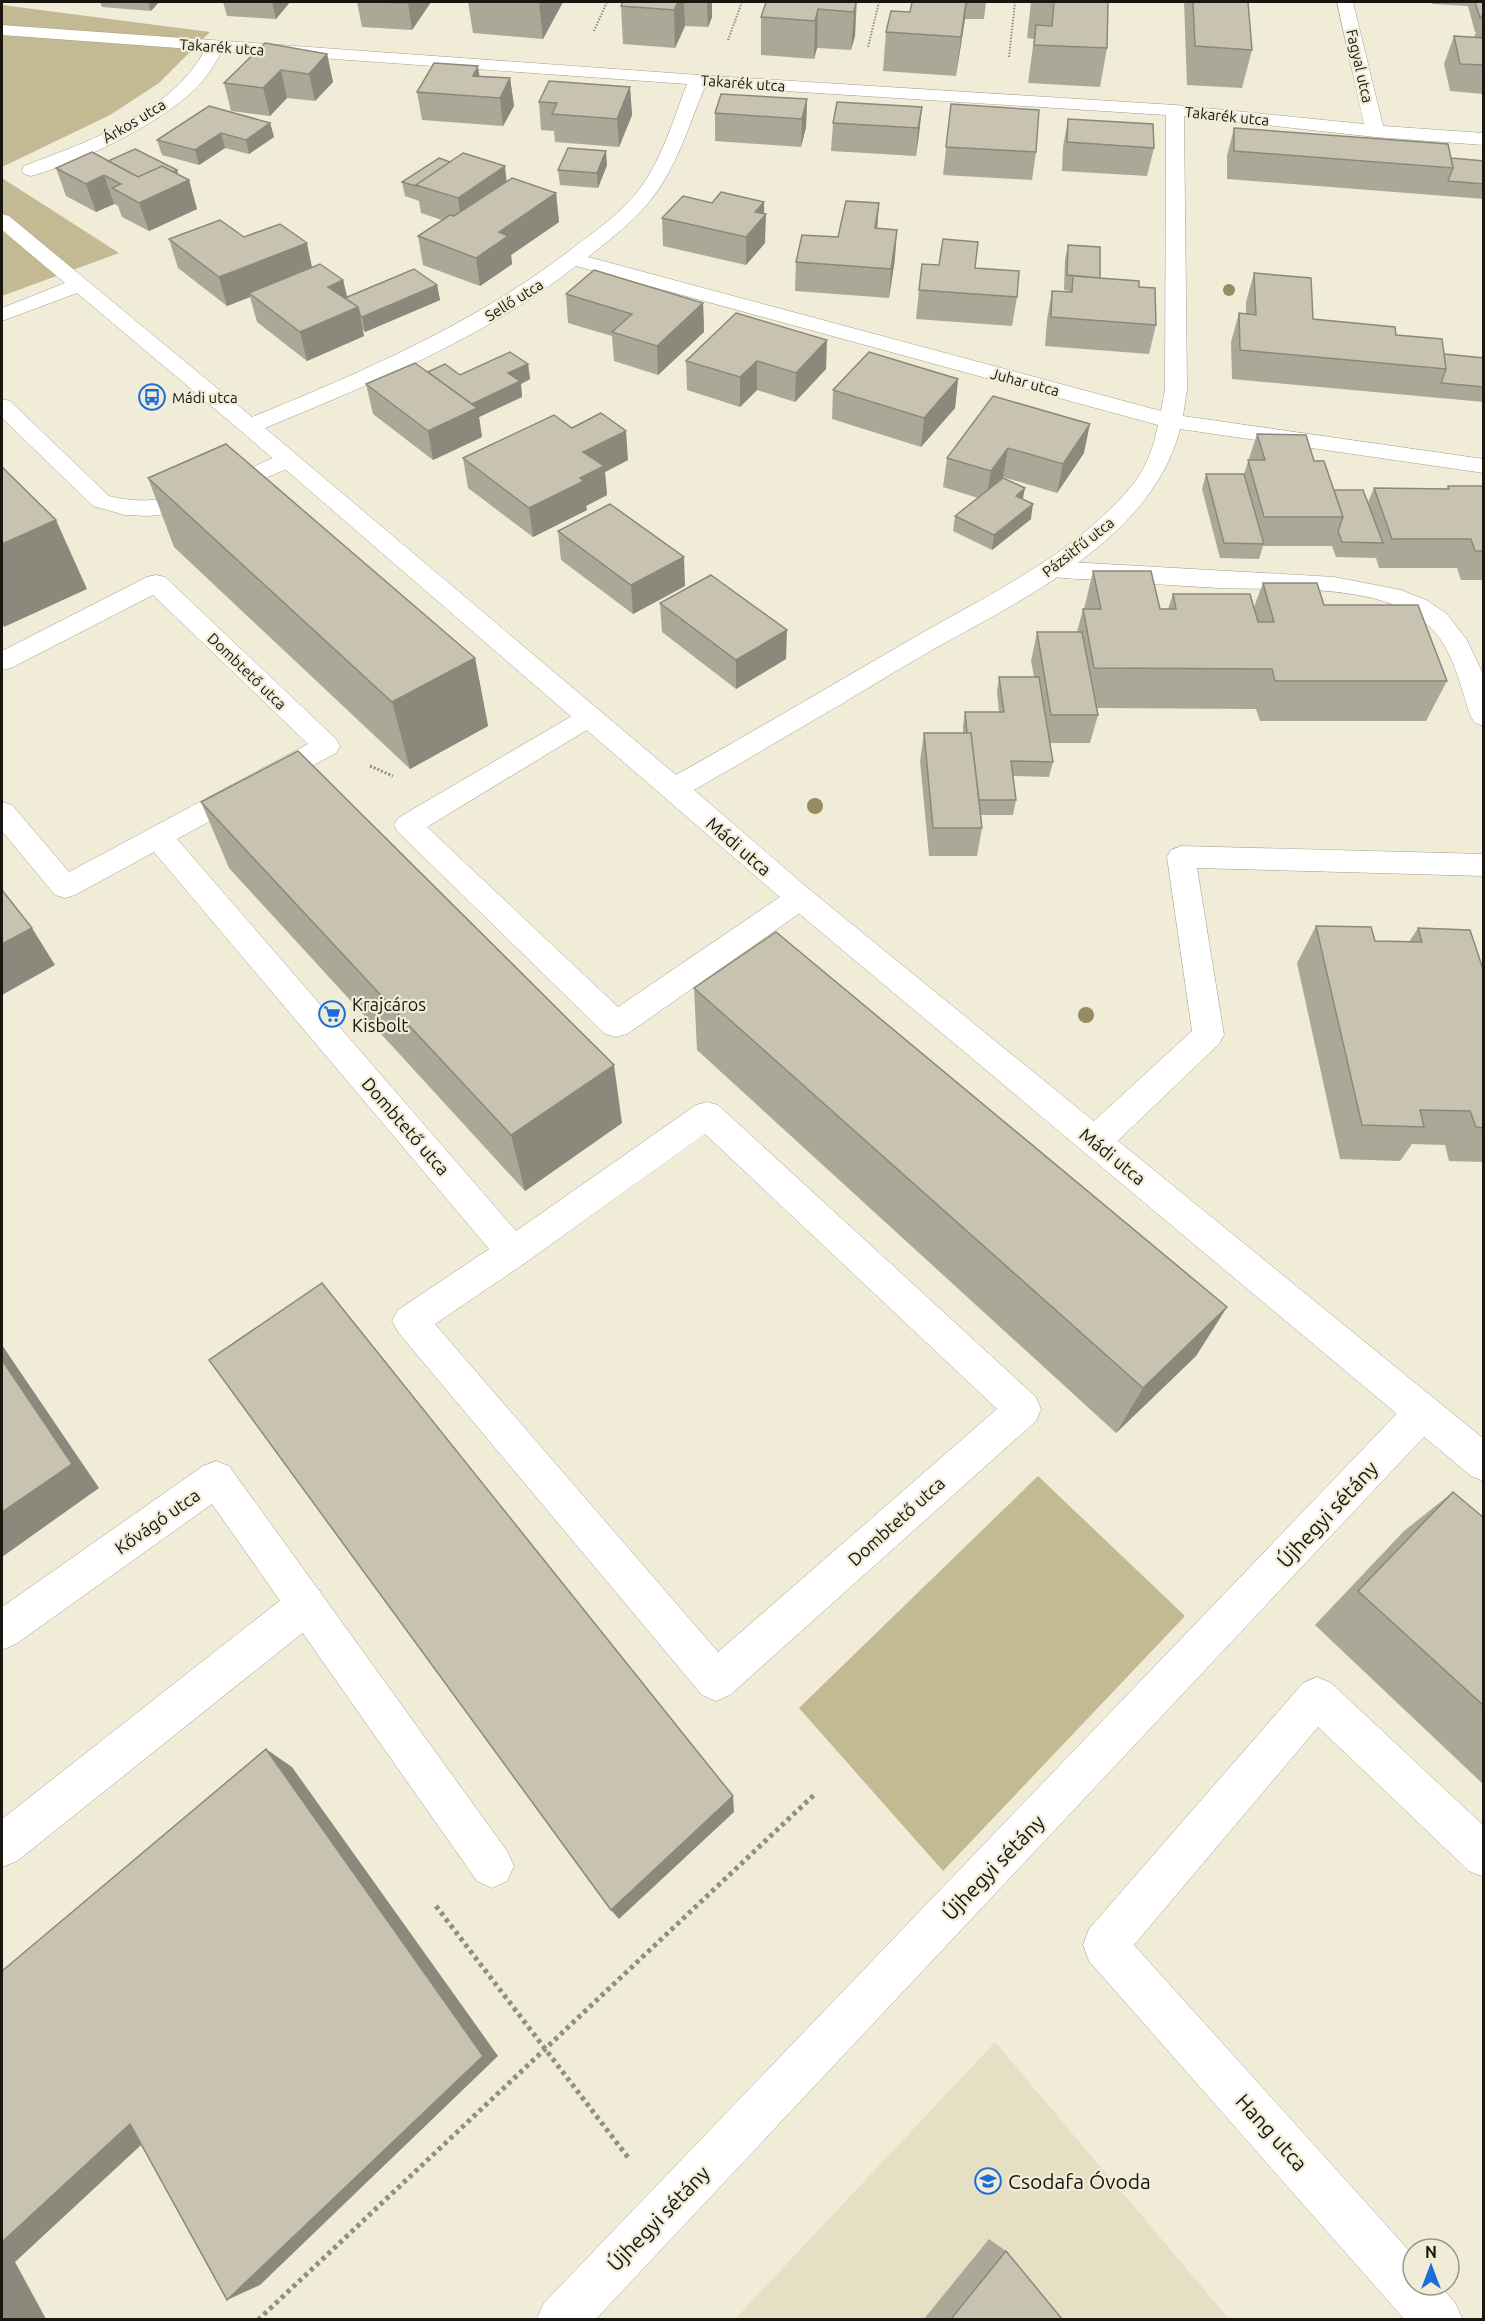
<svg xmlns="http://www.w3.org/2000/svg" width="1485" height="2321" viewBox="0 0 1485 2321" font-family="Ubuntu,sans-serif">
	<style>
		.built { fill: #e7dfc4 }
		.green { fill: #c3b993 }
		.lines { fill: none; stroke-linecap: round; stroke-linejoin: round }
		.service-casing { stroke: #a39e8b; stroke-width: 1 }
		.pedestrian-casing { stroke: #a39e8b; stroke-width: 1 }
		.minor-casing { stroke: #a39e8b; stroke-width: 1 }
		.path-far2 { stroke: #928f80; stroke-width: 2; stroke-dasharray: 1.5 1.5; stroke-linecap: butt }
		.path-far1 { stroke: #928f80; stroke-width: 3; stroke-dasharray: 2 2; stroke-linecap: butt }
		.path { stroke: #928f80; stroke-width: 5; stroke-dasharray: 4 4; stroke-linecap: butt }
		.service { fill: #fff; fill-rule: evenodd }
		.pedestrian { fill: #fff; fill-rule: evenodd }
		.minor { fill: #fff; fill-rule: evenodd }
		.tree { fill: #968c61 }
		.wall { fill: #aca897 }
		.shaded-wall { fill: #8c887b }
		.building { fill: #c8c3b0; stroke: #8c887b; stroke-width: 1.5 }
		.labels { text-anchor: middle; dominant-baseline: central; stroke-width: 4.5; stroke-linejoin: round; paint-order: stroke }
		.far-street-label { font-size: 15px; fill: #18160f; stroke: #f1ecd8 }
		.far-poi-label { font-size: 15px; fill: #18160f; stroke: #f1ecd8; text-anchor: start }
		.street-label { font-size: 18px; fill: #18160f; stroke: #f1ecd8 }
		.poi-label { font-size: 18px; fill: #18160f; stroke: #f1ecd8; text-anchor: start }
		.near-street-label { font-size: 21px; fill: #18160f; stroke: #f1ecd8 }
		.near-poi-label { font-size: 21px; fill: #18160f; stroke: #f1ecd8; text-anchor: start }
	</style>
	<rect width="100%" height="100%" fill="#f1ecd8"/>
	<path class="built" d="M995 2042 1229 2319 734 2320Z"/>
	<path class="green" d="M2 5 210 32 159 83 110 115 2 167Z
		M2 178 119 253 2 296Z
		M1038 1476 1185 1616 943 1871 799 1708Z"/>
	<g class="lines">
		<g class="service-casing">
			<path id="service" d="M2 399 10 401 109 496C158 509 201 491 245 471 259 464 273 457 288 453L296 455 300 460 296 465 205 504 173 513 149 516 125 515 93 506 2 418Z
				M1052 561 1334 577 1401 590 1426 600 1446 613 1467 640 1484 676V726L1475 723 1471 717C1460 687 1454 650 1430 627 1383 581 1281 591 1220 588 1180 586 1141 583 1102 580 1083 579 1062 579 1043 575L1040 569 1043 563Z
				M591 707 600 710 604 716 600 722 427 827 618 1007 790 890 800 887 810 890 815 898 810 906 627 1034 616 1037 605 1034 398 832 394 825 398 818 582 710Z
				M1181 846 1484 854V876L1197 868 1224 1035 1219 1044 1107 1151 1095 1155 1083 1151 1079 1141 1083 1131 1192 1031 1167 857 1171 850Z
				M306 1585 320 1591 326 1605 320 1619 17 1861 2 1867V1819L292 1591Z"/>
		</g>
		<g class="pedestrian-casing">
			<path id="pedestrian" d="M1423 1395 1436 1400 1441 1412 1436 1424 595 2320H536L544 2303 1410 1400Z"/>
		</g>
		<g class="minor-casing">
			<path id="minor" d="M1337 2H1353L1383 126 1484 133V145L1375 137 1184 116 1187 389 1183 416 1484 459V473L1180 429C1151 545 1007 606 913 661 840 705 767 748 694 790L810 890 1484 1439V1481L1471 1476 790 906 241 431 77 293 2 321V308L65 283 2 230V214L9 216 252 417C365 371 476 323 573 248 595 231 620 214 638 191 662 160 673 120 687 84L222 51C214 66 205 80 192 92 157 125 77 164 31 176L24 174 22 170 24 166C89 141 170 114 205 50L2 35V25L713 76 1175 105 1364 124ZM705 86 1166 115 1165 389 1161 411 588 257C609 240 632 223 649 202 677 168 689 125 705 86ZM576 266 1158 425C1154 445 1147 466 1134 483 1078 552 996 591 920 634 839 681 758 729 676 775L265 428C373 383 483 339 576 266Z
				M156 575 165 577 336 739 340 746 336 753 177 839 516 1231 696 1105 707 1102 718 1105 1036 1397 1041 1409 1036 1421 730 1695 716 1701 702 1695 398 1332 392 1321 398 1310 489 1249 154 852 75 895 65 898 55 895 2 831V802L12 805 69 872 308 744 153 595 11 668 2 670V651L147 577ZM705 1134 997 1409 718 1652 435 1324 525 1263Z
				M216 1461 229 1466 507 1851 514 1866 507 1881 492 1888 477 1881 212 1504 16 1644 2 1650V1607L203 1466Z
				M1317 1677 1331 1683 1484 1826V1877L1469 1871 1318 1727 1134 1945 1413 2255V2285H1440L1455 2303 1463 2320H1405L1089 1961 1083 1945 1089 1929 1303 1683Z"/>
		</g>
		<path class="path-far2" d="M594 31 607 2
			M728 40 742 2
			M868 47 879 2
			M1009 57 1015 2"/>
		<path class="path-far1" d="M370 766 393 776"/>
		<path class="path" d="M436 1906 630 2160
			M258 2320 815 1794"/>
		<use href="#service" class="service"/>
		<use href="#pedestrian" class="pedestrian"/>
		<use href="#minor" class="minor"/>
	</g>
	<g class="tree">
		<circle cx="1229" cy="290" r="6"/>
		<circle cx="815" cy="806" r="8"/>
		<circle cx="1086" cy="1015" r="8"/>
	</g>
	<path class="wall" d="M100 2H159L151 11 102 7Z
		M223 2H290L276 19 227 16Z
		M357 2H431L412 30 362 27Z
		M468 2H563L543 39 473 33Z
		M623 2H712V17L708 27 685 26 675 48 623 44 621 6Z
		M766 2H857L855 36 851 50 817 48 814 59 761 55V17Z
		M912 2H986L984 19H965L956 76 883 71 886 32 910 12Z
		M1031 2H1108L1107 48 1100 87 1028 83 1034 39 1027 38Z
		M1184 2H1248L1252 50 1242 88 1187 85Z
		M1432 2H1484V94L1450 91 1444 64 1454 36 1474 37 1476 32H1475L1468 6 1432 4Z
		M327 54 333 82 315 101 287 98 270 116 231 111 224 83Z
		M480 76 510 78 514 106 503 126 422 120 417 92Z
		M630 87 632 115 619 147 555 142 554 131 541 130 539 102Z
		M807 99 806 127 801 147 715 141V113Z
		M951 104 1036 152 1032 180 943 175Z
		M922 107 916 156 831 151 833 123Z
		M1068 119 1154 148 1147 176 1062 171 1063 147Z
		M270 123 274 137 249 154 225 148 199 165 162 155 157 140Z
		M1234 128 1451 158 1484 161V199L1227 179V156Z
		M108 161 179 175 189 180 197 209 149 231 122 217 118 206 114 204 96 212 66 196 56 168Z
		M607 165 598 188 560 185 558 170Z
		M402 182H507L556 193 559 222 511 255 512 264 480 286 423 265 418 236 442 220 421 213 419 201 405 196Z
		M764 202 765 243 746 265 663 246 662 218 712 203Z
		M879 203 877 228 895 258 889 298 795 291 796 262 838 237Z
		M244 237 343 280 347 297 437 285 440 300 365 332 363 330 364 336 307 361 257 322 250 297 227 306 178 268 169 239Z
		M1068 245 1100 278 1139 287 1156 325 1149 354 1045 346 1047 320 1052 291 1070 292V291L1064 290 1065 260Z
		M975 268 1017 297 1012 326 916 319 919 290Z
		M1254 273 1313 319 1396 335 1444 354 1484 358V402L1232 379 1231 342 1239 313 1246 314V302Z
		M566 294 703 303 704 332 658 375 614 361 612 336 568 323Z
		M736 313 826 369 795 402 757 390 740 407 687 390 686 361Z
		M528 364 530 379 521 384 522 397 479 417 482 437 433 460 373 414 366 384 428 372 460 375Z
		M958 379 955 408 921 447 832 419 833 390Z
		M993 396 1084 453 1057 493 1003 477V478L1023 499 1031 519 992 550 953 531 955 516 978 498 943 487 947 458Z
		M572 428 628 460 605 472 607 495 586 506 587 510 533 537 468 488 463 458Z
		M1257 434 1314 461 1334 490 1368 502 1374 488 1447 489 1448 486H1484V580H1461L1457 568H1379L1376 558 1336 557 1332 546H1263L1259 559 1220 558 1202 489 1206 474H1244Z
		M148 478 475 658 488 726 410 769 174 547Z
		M558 531 685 586 633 614 561 560Z
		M1093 571 1160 609H1168L1173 594 1254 607 1263 583 1324 605 1447 681 1426 721H1260L1256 709 1097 708 1098 715 1090 743H1050L1053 762 1049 777 1013 776 1016 800 1013 815H981L982 828 977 856H929L920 761 924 733H963V726L965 712H999L997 692 999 677H1034L1031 661 1037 632H1077L1083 609H1084Z
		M660 603 786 659 736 689 662 632Z
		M201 802 622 1123 525 1191 229 868Z
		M1316 926 1375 941 1409 942 1418 928 1484 972V1162L1449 1161 1445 1145 1412 1144 1400 1161 1340 1159 1297 963Z
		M694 988 1227 1307 1196 1356 1116 1433 697 1050Z
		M1453 1492 1484 1518V1785L1315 1625 1404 1531Z
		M989 2239 1006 2251 1062 2319H924Z"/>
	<path class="shaded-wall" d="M148 2H159L151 11Z
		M272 2H290L276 19Z
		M409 2H431L412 30 408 3Z
		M539 2H563L543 39Z
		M678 2H684L685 26 675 48 674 10Z
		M707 2H712V17L708 27Z
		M856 2 855 36 851 50 854 12Z
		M966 2H967L965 19 956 76 961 37Z
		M818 9 817 48 814 59 815 21Z
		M327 54 333 82 315 101 309 74Z
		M478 66 482 94 473 76Z
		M281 70 287 98 270 116 263 88Z
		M510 78 514 106 503 126 500 98Z
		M630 87 632 115 619 147 617 119Z
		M807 99 806 127 801 147 802 119Z
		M922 107 919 135 916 156 918 128Z
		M270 123 274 137 249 154 246 140Z
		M221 133 225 148 199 165 195 150Z
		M606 151 607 165 598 188 597 173Z
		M505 166 508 194 462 227 458 198Z
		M177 170 181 184 189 180 197 209 149 231 139 203 138 188Z
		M104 175 114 204 96 212 86 184Z
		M556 193 559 222 511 255 512 264 480 286 476 258 499 232Z
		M764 202V216L766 214 765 243 746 265V237L755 212Z
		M879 203 877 231 875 228Z
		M897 230 895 258 889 298 891 269Z
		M307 243 313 272 249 293 250 297 227 306 219 277Z
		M343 280 350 308 328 287Z
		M437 285 440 300 365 332 362 317Z
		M703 303 704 332 658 375 657 346Z
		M358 307 364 336 307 361 300 332Z
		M827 340 826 369 795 402 796 373Z
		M757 361V390L740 407V377Z
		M528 364 530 379 521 384 522 397 479 417 482 437 433 460 428 431 461 409 508 373Z
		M958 379 955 408 921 447 924 418Z
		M1090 424 1084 453 1057 493 1063 464Z
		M626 431 628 460 605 472 607 495 586 506 587 510 533 537 529 508 583 452Z
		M1008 448 1003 477 986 500 991 471Z
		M1025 488 1022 503 1016 496Z
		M1033 504 1031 519 992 550 994 535Z
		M56 520 87 589 4 627 2 622V544Z
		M684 557 685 586 633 614 631 585Z
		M787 630 786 659 736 689V660Z
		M475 658 488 726 410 769 392 702Z
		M32 928 55 965 2 995V944Z
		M614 1065 622 1123 525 1191 511 1135Z
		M1227 1307 1196 1356 1116 1433 1143 1388Z
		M2 1345 99 1488 2 1557Z
		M266 1749 292 1767 498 2056 260 2285 227 2300Z
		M733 1796 734 1812 619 1919 611 1910Z
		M168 2120 15 2262 46 2319H2V2242L130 2124Z"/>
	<path class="building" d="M380 2H409L408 3Z
		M623 2H678L674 10 621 6Z
		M766 2H856L854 12 818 9 815 21 761 17Z
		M912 2H966L961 37 886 32 891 11 910 12Z
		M1050 2H1108L1107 48 1034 45 1036 25 1052 26 1054 2Z
		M1193 2H1248L1252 50 1195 46Z
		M1475 2H1484V15H1482L1481 18H1480Z
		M1454 36 1484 38V65L1460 64Z
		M265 43 327 54 309 74 281 70 263 88 224 83Z
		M434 63 478 66 473 76 510 78 500 98 417 92Z
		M549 81 630 87 617 119 552 114 557 103 539 102Z
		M721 94 807 99 802 119 715 113Z
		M837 102 922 107 918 128 833 123Z
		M951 104 1039 110 1036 152 946 147Z
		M209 106 270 123 246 140 221 133 195 150 157 140Z
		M1068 119 1153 124 1154 148 1067 142Z
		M1234 128 1448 144 1453 168 1234 151Z
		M568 148 606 151 597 173 558 170Z
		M135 149 177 170 173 172 162 166 138 177 108 161Z
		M92 152 138 177 162 166 189 180 139 203 112 188 121 184 104 175 86 184 56 168Z
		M463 153 505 166 458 198 416 185Z
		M439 158 450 162 416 185V186L402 182Z
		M1451 158 1484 161V184L1448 181 1453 168Z
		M512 178 556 193 499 232 508 236 476 258 418 236 450 215 454 216Z
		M721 192 764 202 755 212 766 214 746 237 662 218 683 196 712 203Z
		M846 201 879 203 875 228 897 230 891 269 796 262 802 235 838 237Z
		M220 220 244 237 280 224 307 243 219 277 169 239Z
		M943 239 978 242 975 268 1019 271 1017 297 919 290 922 264 939 265Z
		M1068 245 1100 247V278L1067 275Z
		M320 264 343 280 328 287 358 307 300 332 249 293Z
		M414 269 437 285 362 317 360 315 358 307 345 298Z
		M594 270 703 303 657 346 612 332 632 314 566 294Z
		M1254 273 1311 278 1313 319 1395 327 1396 335 1442 339 1446 369 1240 350 1239 313 1256 315Z
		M1073 276 1139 281V287L1155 288 1156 325 1051 317 1052 291 1072 292Z
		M736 313 827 340 796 373 757 361 740 377 686 361Z
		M510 352 528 364 508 373 520 381 472 404 428 372 445 364 460 375Z
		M869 352 958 379 924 418 833 390Z
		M1444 354 1484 358V387L1441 383 1446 369Z
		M415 363 477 408 428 431 366 384Z
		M993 396 1090 424 1063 464 1008 448 991 471 947 458Z
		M601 413 626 431 583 452 604 466 580 478 584 481 529 508 463 458 554 415 572 428Z
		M1257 434 1306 435 1314 461H1324L1343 517H1264L1248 460H1265Z
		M226 444 475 658 392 702 148 478Z
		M2 467 56 520 2 544Z
		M1206 474H1244L1264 544 1224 543Z
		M1003 478 1025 488 1016 496 1033 504 994 535 955 516Z
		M1448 486H1484V551H1475L1471 539H1392L1374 488 1449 489Z
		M1334 490H1363L1383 543 1342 542 1338 531 1343 517Z
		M610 504 684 557 631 585 558 531Z
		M1093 571H1151L1160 609H1176L1173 594H1250L1258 622H1274L1263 583H1317L1324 605H1418L1447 681H1275L1272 669 1094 668 1083 609H1101Z
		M711 575 787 630 736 660 660 603Z
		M1037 632H1082L1098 715H1051Z
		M999 677H1039L1053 762 1011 761 1016 800H979L971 733H967L965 712H1004Z
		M924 733H971L982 828H933Z
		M298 751 614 1065 511 1135 201 802Z
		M2 890 32 928 2 944Z
		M1316 926 1371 927 1375 941 1422 942 1418 928 1470 930 1484 972V1128L1476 1127 1470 1111 1420 1110 1424 1127 1362 1125Z
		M776 932 1227 1307 1143 1388 694 988Z
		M322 1283 733 1796 611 1910 209 1360Z
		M2 1360 72 1464 2 1512Z
		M1453 1492 1484 1518V1706L1358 1591Z
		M266 1749 483 2056 227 2300 130 2124 2 2242V1971Z
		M1006 2251 1062 2319H951Z"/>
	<defs>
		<g id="bus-ring" transform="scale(1.35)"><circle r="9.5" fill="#f1ecd8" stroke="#1c6dd7" stroke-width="1.5"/><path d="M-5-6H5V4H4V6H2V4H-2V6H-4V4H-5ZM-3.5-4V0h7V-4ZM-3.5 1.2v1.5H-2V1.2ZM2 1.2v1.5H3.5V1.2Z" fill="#1c6dd7"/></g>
		<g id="supermarket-ring" transform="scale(1.35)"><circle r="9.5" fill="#f1ecd8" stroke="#1c6dd7" stroke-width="1.5"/><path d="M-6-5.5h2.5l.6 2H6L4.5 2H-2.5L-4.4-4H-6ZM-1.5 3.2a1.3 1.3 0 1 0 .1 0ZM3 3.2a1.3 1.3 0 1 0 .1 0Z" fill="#1c6dd7"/></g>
		<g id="school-ring" transform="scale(1.35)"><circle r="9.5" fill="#f1ecd8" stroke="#1c6dd7" stroke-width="1.5"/><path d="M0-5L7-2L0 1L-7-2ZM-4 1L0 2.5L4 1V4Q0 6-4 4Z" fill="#1c6dd7"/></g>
	</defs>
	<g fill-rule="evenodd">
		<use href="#bus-ring" x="152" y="397"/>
		<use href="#supermarket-ring" x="332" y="1014"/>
		<use href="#school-ring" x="988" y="2181"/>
	</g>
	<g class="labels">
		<g class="far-street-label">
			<text transform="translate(222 47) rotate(4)">Takarék utca</text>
			<text transform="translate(1360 66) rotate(77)">Fagyal utca</text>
			<text transform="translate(743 83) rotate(4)">Takarék utca</text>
			<text transform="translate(1227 116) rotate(6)">Takarék utca</text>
			<text transform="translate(134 121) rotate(-31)">Árkos utca</text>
			<text transform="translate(514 300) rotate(-32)">Sellő utca</text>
			<text transform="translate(1025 382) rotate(15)">Juhar utca</text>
			<text transform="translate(1078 547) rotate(-38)">Pázsitfű utca</text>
			<text transform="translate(247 671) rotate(44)">Dombtető utca</text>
		</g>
		<g class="far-poi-label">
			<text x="172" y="397">Mádi utca</text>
		</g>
		<g class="street-label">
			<text transform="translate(739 846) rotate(41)">Mádi utca</text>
			<text transform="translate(406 1126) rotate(49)">Dombtető utca</text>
			<text transform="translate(1113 1156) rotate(39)">Mádi utca</text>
			<text transform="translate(157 1521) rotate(-35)">Kővágó utca</text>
			<text transform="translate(896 1521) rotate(-42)">Dombtető utca</text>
		</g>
		<g class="poi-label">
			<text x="352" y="1004">Krajcáros<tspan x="352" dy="21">Kisbolt</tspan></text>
		</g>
		<g class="near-street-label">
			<text transform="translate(1327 1514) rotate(-47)">Újhegyi sétány</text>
			<text transform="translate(993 1867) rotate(-46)">Újhegyi sétány</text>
			<text transform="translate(1272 2132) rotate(48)">Hang utca</text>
			<text transform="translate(658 2218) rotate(-46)">Újhegyi sétány</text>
		</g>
		<g class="near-poi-label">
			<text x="1008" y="2181">Csodafa Óvoda</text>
		</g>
	</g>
	<rect width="1485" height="2321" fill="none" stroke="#18160f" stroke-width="6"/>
	<g transform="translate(1431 2267)"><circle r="28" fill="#f1ecd8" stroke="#9a9688" stroke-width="1.5"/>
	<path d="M0-4.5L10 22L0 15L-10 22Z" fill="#1c6dd7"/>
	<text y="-9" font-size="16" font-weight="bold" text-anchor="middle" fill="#18160f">N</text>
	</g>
</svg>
